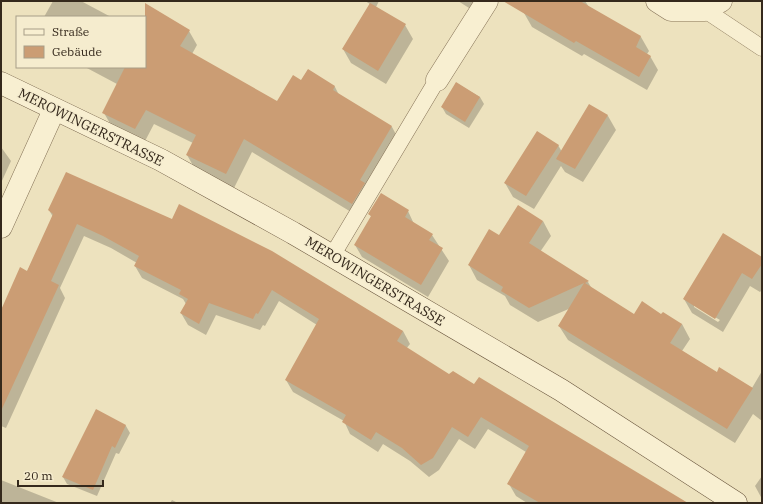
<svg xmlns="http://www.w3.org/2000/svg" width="763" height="504" viewBox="0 0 763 504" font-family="'IBM Plex Serif',serif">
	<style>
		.shadow { fill: #0003; fill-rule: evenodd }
		.building { fill: #cb9d74 }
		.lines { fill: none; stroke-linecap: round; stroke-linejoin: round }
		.lane-casing { stroke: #857257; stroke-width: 17 }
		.street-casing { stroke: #857257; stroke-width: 23 }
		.secondary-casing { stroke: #67533b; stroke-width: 23 }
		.lane { stroke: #f8efd1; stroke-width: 16 }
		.street { stroke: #f8efd1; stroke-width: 22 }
		.secondary { stroke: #f8efd1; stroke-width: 22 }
		.labels { text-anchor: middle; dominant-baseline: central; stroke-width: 3; stroke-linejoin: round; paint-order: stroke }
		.street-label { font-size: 14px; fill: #35291c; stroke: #f5ecce }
	</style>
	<rect width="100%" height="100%" fill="#ede2be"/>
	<path class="shadow" d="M53 1H81L111 17H44Z
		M365 1H379L376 7 405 25 413 39 386 84 351 63 343 49 370 4Z
		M458 1H494L480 15Z
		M531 1H585L589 7 641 37 649 51 647 54 650 56 658 70 647 90 584 54 582 56 532 27 524 13Z
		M145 20 189 31 197 45 192 54 277 102 301 81 308 70 335 87 339 95 392 127 400 142 361 218 252 152 234 188 195 169 187 155 193 143 154 124 144 143 112 127 104 113 117 84 85 67H145Z
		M456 83 480 97 484 104 469 128 446 114 442 107Z
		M589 106 608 116 616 130 583 182 565 172 561 166 534 209 513 197 505 183 558 145 562 152Z
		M1 147 11 161 1 183Z
		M49 210 403 331 410 344 406 349 449 375 686 503H527L516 496 509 484 526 452 488 429 475 449 459 439 439 470 429 477 410 461 383 444 378 452 350 434 344 421 293 392 286 380 317 325 279 301 265 326 263 325 260 330 216 315 206 335 188 325 181 313 186 304 183 299 142 278 135 266 137 263 111 248 84 236 60 288 65 298 6 428 1 426V312L27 272 53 217Z
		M408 211 414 224 432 235 449 261 428 297 362 257 355 245 372 217 369 214Z
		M543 221 551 236 540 252 588 282 592 289 634 315 662 316 682 324 690 339 682 351 717 373 752 388 762 371V421L753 414 735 443 568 340 559 326 571 308 538 322 510 305 505 296 477 280 469 265 500 237Z
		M762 258V290L760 292 750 286 723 332 692 313 684 299ZM694 305 720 320 718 322 694 307Z
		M96 410 126 426 130 433 119 454 116 453 97 496 67 484 63 477Z
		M762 476V499L755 486Z
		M1 480 59 503H1Z
		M172 500 178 503H170Z"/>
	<path class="building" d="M503 1H580L641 36 636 47 651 56 639 77 576 41 574 43Z
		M145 3 190 30 180 46 277 101 293 75 301 80 308 69 335 86 333 90 392 126 360 180 365 183 352 204 244 139 226 174 186 155 196 135 146 110 135 129 102 113 125 67H145Z
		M370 3 406 24 378 71 342 49Z
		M456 82 480 97 465 122 441 107Z
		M589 104 608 115 575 169 556 159Z
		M537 131 559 145 526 196 504 183Z
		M66 172 172 219 179 204 272 251 403 331 397 341 449 374 453 371 474 384 479 377 688 503H540L507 484 529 446 481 417 468 437 452 427 433 458 421 465 402 448 376 432 371 440 342 422 346 415 285 380 319 319 272 290 258 314 256 313 253 319 209 303 199 324 180 313 188 299 179 294 181 290 134 266 139 256 103 236 77 224 51 281 59 285 1 411V310L20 267 27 271 53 214 48 210Z
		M381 193 409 210 405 217 433 234 429 240 443 248 421 285 354 245 371 216 368 214Z
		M518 205 543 221 529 243 589 281 585 283 634 314 642 301 661 314 663 312 682 324 670 343 717 372 719 367 753 388 727 429 558 326 584 283 529 308 501 291 503 287 468 265 489 229 499 235Z
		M723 233 762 257V264L752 279 742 273 715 319 683 299Z
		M96 409 126 425 115 448 112 446 93 490 62 477Z"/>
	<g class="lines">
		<g class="lane-casing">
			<path id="lane" d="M705 10 762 48
				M332 256 437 80"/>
		</g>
		<g class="street-casing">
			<path id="street" d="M657 1 671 10H705L721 1
				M437 80 487 1
				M1 227 54 110"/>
		</g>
		<g class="secondary-casing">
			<path id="secondary" d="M1 83 161 160 293 233 561 390 736 503"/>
		</g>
		<use href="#lane" class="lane"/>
		<use href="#street" class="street"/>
		<use href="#secondary" class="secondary"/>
	</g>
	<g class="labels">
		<g class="street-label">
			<text transform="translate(91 127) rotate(26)">MEROWINGERSTRASSE</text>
			<text transform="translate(375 281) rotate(31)">MEROWINGERSTRASSE</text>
		</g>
	</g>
	<rect width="763" height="504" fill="none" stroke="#35291c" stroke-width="4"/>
	<rect x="16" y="16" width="130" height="52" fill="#f5ecce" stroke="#a89e87"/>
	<rect x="24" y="29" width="20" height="6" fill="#f8efd1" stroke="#a89e87"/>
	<text x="52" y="36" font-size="12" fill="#35291c">Straße</text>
	<rect x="24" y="46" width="20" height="12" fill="#cb9d74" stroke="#a89e87"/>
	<text x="52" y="56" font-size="12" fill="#35291c">Gebäude</text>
	<path d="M18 480v6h85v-6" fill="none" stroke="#35291c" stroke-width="2"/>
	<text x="24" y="480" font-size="12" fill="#35291c" stroke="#f5ecce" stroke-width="3" paint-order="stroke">20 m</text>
</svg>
